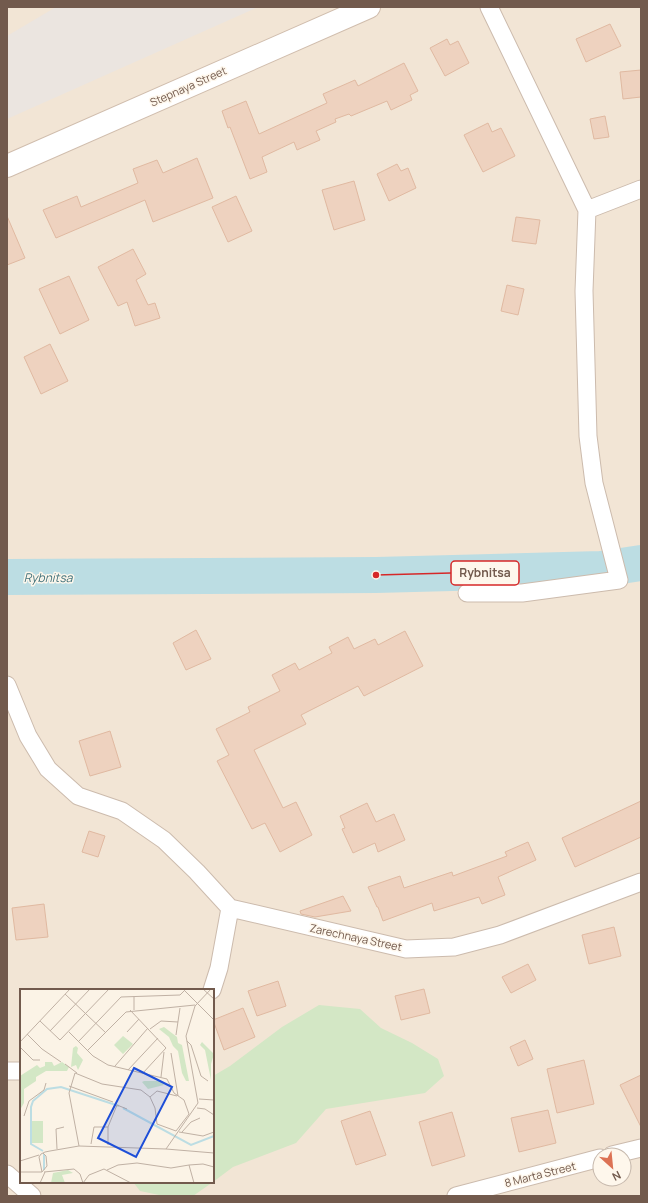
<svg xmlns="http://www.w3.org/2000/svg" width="648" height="1203" viewBox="0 0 648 1203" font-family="Manrope,sans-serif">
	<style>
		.residential { fill: #f2e5d5; fill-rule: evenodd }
		.industrial { fill: #ebe5e0 }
		.green { fill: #d3e7c5 }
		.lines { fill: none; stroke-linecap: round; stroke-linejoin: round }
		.river { stroke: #bcdde3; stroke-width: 36 }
		.building { fill: #eed2bf; stroke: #e0b9a1 }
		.street-casing { stroke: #ccbbad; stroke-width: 19 }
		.secondary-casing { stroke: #d0bdad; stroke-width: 24 }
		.street { stroke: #fff; stroke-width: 17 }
		.secondary { stroke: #fff; stroke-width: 22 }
		.labels { text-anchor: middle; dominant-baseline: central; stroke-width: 3; stroke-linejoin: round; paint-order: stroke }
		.street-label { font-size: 11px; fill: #725a4d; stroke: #fef7ec }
		.water-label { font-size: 12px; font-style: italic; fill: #44747d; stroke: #fef7ec }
		.inset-river { fill: none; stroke: #bcdde3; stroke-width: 2 }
		.inset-road { fill: none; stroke: #c0b1a4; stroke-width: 1 }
		.view { fill: #1d4ed8; fill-opacity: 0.15; stroke: #1d4ed8; stroke-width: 2 }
		.inset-edge { fill: none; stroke: #725a4d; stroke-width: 2 }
		.leader { fill: none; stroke: #d62828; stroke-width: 1.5 }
		.callout-dot { fill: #d62828; stroke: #fef7ec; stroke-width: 1.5 }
		.callout { fill: #fef7ec; stroke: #d62828; stroke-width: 1.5 }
		.callout-label { font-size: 12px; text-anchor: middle; font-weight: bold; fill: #725a4d }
	</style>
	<rect width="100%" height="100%" fill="#fbf3e6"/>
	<path class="residential" d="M7 7H641V1196H7ZM21 990H213V1182H21ZM600 1155H624V1179H600Z"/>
	<path class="industrial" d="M56 7H258L7 119V36Z"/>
	<path class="green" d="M319 1005 360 1009 381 1028 412 1043 438 1059 444 1076 425 1093 326 1109 296 1143 233 1167 213 1182V1076L230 1066 282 1027Z
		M133 1182H213L193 1196H164L140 1191Z"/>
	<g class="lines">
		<path class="river" d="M7 577 376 575 601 569 641 563"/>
	</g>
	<path class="building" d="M610 24 621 46 586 62 576 39Z
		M447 39 450 45 458 41 469 63 445 76 430 48Z
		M404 63 418 91 410 95 412 100 391 110 387 101 351 116 349 114 335 119 336 122 316 131 320 140 297 150 294 142 262 157 267 172 250 179 230 127 228 128 222 111 246 101 259 134 327 103 323 94 355 80 358 86Z
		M641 70V97L623 99 620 72Z
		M605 116 609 137 594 139 590 119Z
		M488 123 492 132 501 128 515 156 483 172 464 135Z
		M197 158 213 198 153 222 145 200 56 238 43 210 77 196 81 207 138 183 133 169 157 160 163 173Z
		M397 164 401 171 408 168 416 188 389 201 377 174Z
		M354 181 365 220 334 230 322 190Z
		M236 196 252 231 228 242 212 207Z
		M7 216 25 258 7 265Z
		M516 217 540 220 536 244 512 241Z
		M133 249 146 274 136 280 148 305 155 303 160 318 135 326 127 302 118 306 98 267Z
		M69 276 89 320 60 334 39 289Z
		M507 285 524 289 518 315 501 311Z
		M50 344 68 381 41 394 24 357Z
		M196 630 211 659 186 670 173 643Z
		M405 631 423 666 364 696 358 686 301 715 306 724 254 750 283 808 296 802 312 835 280 852 265 823 252 829 217 761 229 755 216 729 250 712 248 707 280 691 272 675 295 663 299 670 332 653 329 647 348 637 354 649 375 639 378 645Z
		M110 731 121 767 90 776 79 741Z
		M641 801V837L575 867 562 838Z
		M367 803 376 822 394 814 405 840 378 852 375 843 353 853 342 829 345 828 340 816Z
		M89 831 105 836 98 857 82 852Z
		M528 842 536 860 498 877 505 895 482 904 479 897 434 911 432 903 383 921 378 907H377L368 887 400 876 404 888 452 872 453 876 507 856 505 852Z
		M343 896 351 911 315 917 301 914 300 911Z
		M44 904 48 937 16 940 12 908Z
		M614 927 621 956 589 964 582 935Z
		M528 964 536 980 511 993 502 977Z
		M278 981 286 1006 257 1016 248 991Z
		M424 989 430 1013 401 1020 395 996Z
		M243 1008 255 1037 224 1050 213 1020Z
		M525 1040 533 1059 518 1066 510 1047Z
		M584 1060 594 1104 557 1113 547 1069Z
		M641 1075V1127L620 1085Z
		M548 1110 556 1143 519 1152 511 1118Z
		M370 1111 386 1155 356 1165 341 1121Z
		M452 1112 465 1156 432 1166 419 1122Z"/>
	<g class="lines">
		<g class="street-casing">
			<path id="street" d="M587 210 641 189
				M467 593H522L619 580 594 483 588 436 584 291 587 210 489 7
				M7 685 28 736 48 769 78 796 122 811 164 840 197 872 230 908 406 949 454 947 500 935 641 882
				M212 990 219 968 230 908
				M7 1071H21
				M612 1155 641 1148
				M7 1174 32 1196
				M456 1196 600 1158"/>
		</g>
		<g class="secondary-casing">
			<path id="secondary" d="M7 166 369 7"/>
		</g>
		<use href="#street" class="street"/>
		<use href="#secondary" class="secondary"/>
	</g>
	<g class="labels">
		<g class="street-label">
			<text transform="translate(188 86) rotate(-24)">Stepnaya Street</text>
			<text transform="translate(356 937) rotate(12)">Zarechnaya Street</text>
			<text transform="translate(540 1174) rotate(-14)">8 Marta Street</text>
		</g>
		<g class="water-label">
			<text x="48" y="577">Rybnitsa</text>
		</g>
	</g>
	<g transform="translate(20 989)">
		<rect width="194" height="194" fill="#fbf3e6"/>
		<path d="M144 38 157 48 158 54 162 56 169 92H166L162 84 158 62 153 57 149 48 139 40ZM103 47 113 55 103 65 94 56ZM182 53 194 65 191 75V91L185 61 180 56ZM56 57 58 59 57 64 63 71 58 81 56 76 51 78 53 59ZM25 73H32L34 77 42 73 49 78 47 82H26L16 88V92L4 100V114L0 121V87L17 76 20 79 25 77ZM124 92H141L144 96 128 100 122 93ZM12 132H23V154H12ZM48 181 53 184 42 186 45 194H31L33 184Z" fill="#d3e7c5"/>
		<path class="inset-river" d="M103 119 171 156 194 147M23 162 11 155V118L13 112 27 100 41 98 99 117M24 165V181"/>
		<path class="inset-road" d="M163 0 194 31M183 0 194 10M45 5 86 44M114 7V21M110 21 146 59 123 84M20 32 40 51 89 0M130 40 141 32 158 33M30 42 70 0M49 43 73 67 88 76 147 90 154 104 164 111 169 125 156 142M107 43 119 30M7 45 22 60 41 73M156 46 160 19M59 52 101 8 160 6 164 2M167 52 171 56 181 87 188 92M0 53 50 0M0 58 13 71H20M68 61 106 23 175 16M151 64 158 107M45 75 57 84M95 77 128 39M108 81 138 49M141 88 144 63M49 97 93 113M130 108 137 102 157 107M179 110 194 111M177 119 185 120 194 126M4 127 9 112 24 101 26 94M159 143 183 147 194 143M162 143 171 133 180 129M71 155 74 138H88M88 156V138L97 116 107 120M59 157 49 104 55 84 82 95 121 101 130 108 135 119 137 135 156 142M37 160 36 140 44 138M146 160 178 114 166 47 175 17 191 0M23 164 26 167 27 177 22 183 19 168 21 165 25 163 30 162 59 157 146 160 194 164M0 172 19 166M87 181 98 176 117 174 151 179 169 176M0 183H22M24 183 54 180 60 185 63 194M20 194 25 183M63 194 69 186 84 180 111 194M174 194 169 176 183 175 194 178"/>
		<path class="view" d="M114 79 152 98 116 168 78 149Z"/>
		<rect width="194" height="194" class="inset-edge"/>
	</g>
	<path class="leader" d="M376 575L451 573"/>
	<circle class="callout-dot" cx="376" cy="575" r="4"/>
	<rect class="callout" x="451" y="561" width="68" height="24" rx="4"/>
	<g class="callout-label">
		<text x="485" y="577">Rybnitsa</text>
	</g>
	<rect width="648" height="1203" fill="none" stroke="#725a4d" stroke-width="16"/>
	<g transform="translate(612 1167) rotate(153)"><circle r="19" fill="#fef7ec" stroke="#c6b8ac"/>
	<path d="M0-3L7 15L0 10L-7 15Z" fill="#dc7254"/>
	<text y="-6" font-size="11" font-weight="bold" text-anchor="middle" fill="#725a4d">N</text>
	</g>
</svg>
